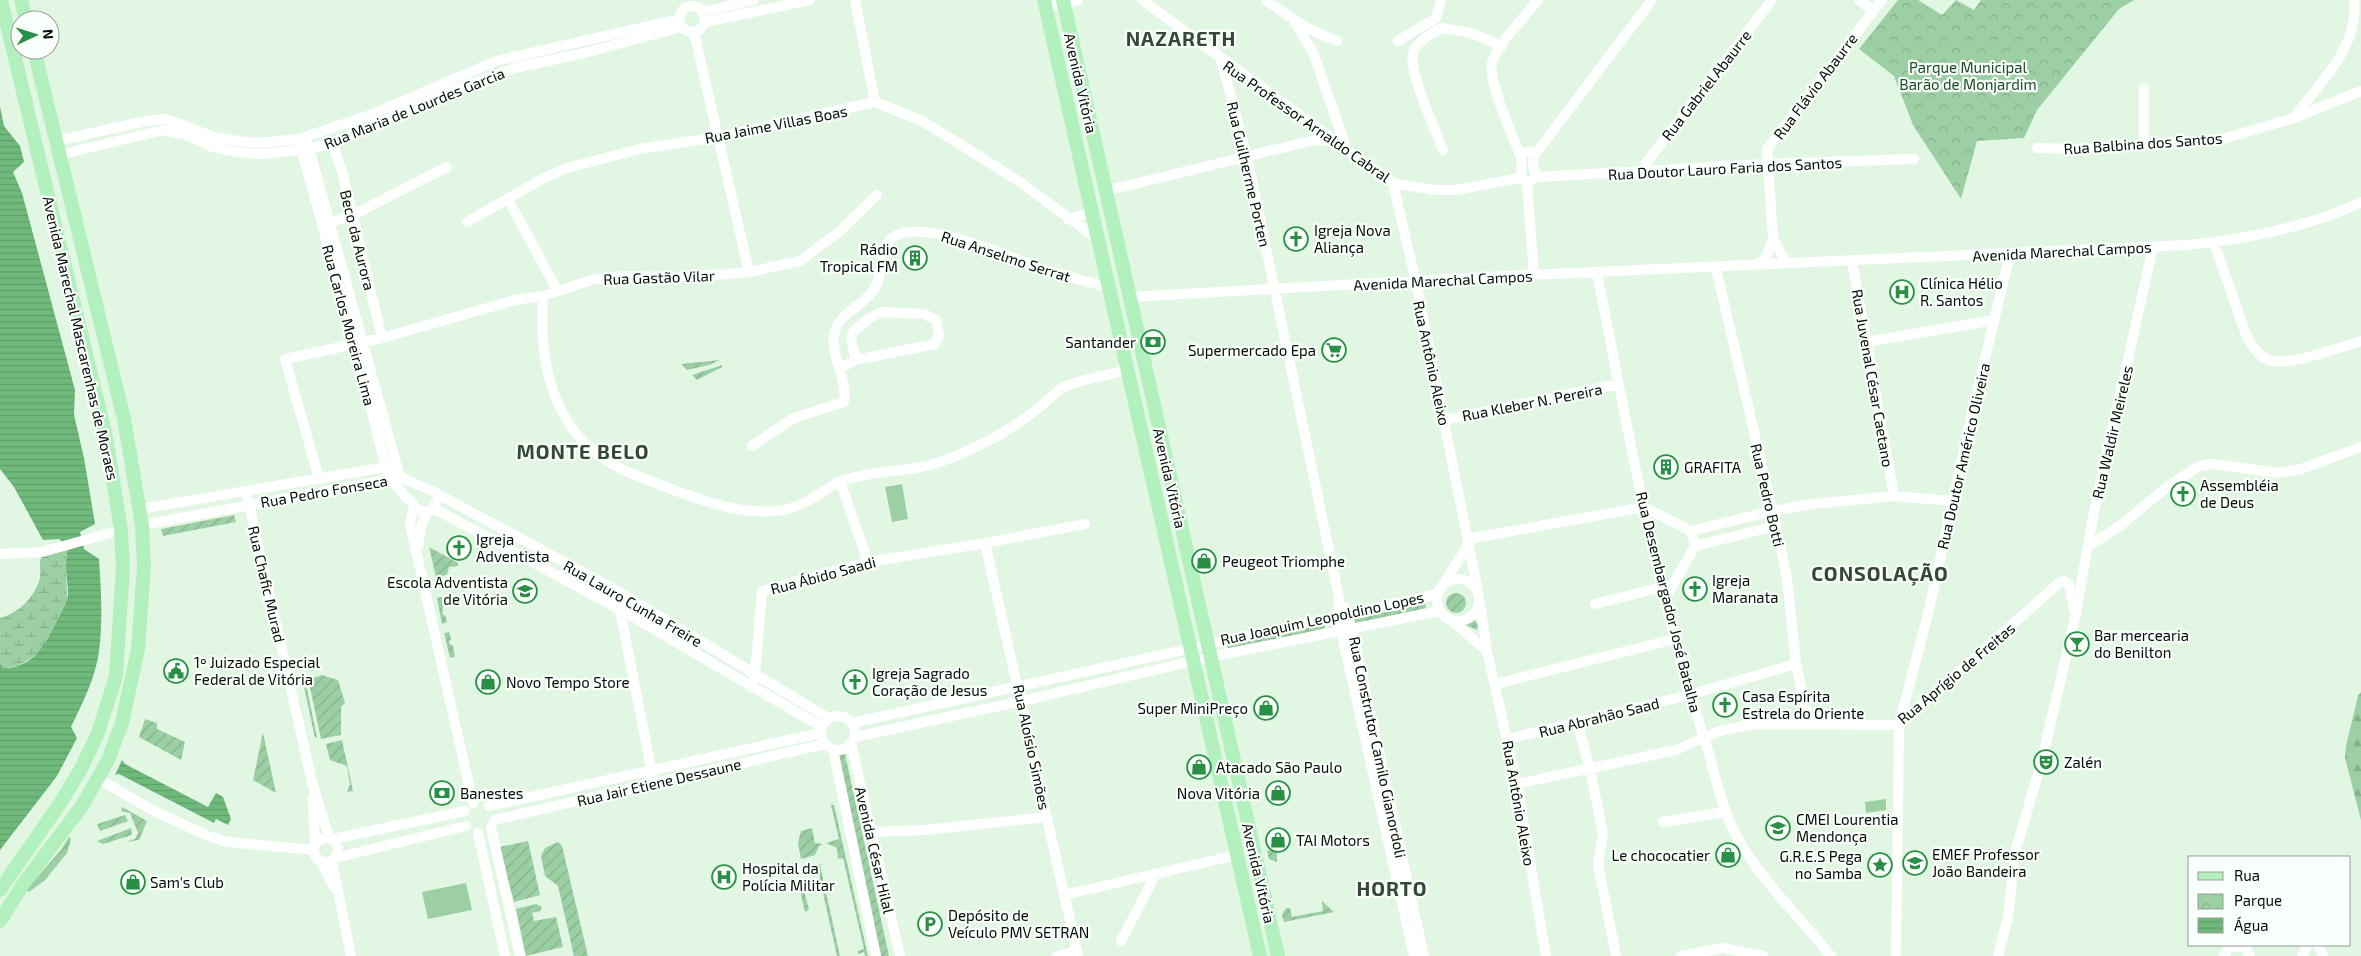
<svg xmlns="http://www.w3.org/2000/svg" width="2361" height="956" viewBox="0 0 2361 956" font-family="'Exo 2',sans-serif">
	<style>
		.grass { fill: #9ccfa3 }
		.forest { fill: url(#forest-firs) }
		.wetland { fill: url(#wetland-marsh) }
		.park { fill: url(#park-crowns) }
		.garden { fill: url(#garden-furrows) }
		.water { fill: url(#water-rules) }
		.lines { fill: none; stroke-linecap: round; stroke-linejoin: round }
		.minor { stroke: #fff; stroke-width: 10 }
		.major { stroke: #b2f1bd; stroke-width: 14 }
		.labels { text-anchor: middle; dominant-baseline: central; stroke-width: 4.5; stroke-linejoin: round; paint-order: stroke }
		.park-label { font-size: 15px; fill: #184d24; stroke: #fafffb }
		.street-label { font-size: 15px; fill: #060d07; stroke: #fafffb }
		.poi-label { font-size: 15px; fill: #060d07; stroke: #fafffb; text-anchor: start }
		.district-label { font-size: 20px; font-weight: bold; letter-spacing: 1px; fill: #354838; stroke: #fafffb }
	</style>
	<defs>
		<pattern id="forest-firs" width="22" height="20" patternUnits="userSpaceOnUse" patternTransform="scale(1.25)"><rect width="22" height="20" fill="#9ccfa3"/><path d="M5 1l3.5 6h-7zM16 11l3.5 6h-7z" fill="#85b18b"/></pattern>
		<pattern id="wetland-marsh" width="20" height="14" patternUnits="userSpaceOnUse" patternTransform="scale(1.25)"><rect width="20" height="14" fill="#9ccfa3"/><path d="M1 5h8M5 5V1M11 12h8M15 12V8" fill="none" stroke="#85b18b"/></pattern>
		<pattern id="park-crowns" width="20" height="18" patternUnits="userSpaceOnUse" patternTransform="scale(1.25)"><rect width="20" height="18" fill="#9ccfa3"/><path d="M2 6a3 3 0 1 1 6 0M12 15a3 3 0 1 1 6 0" fill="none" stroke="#85b18b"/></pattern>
		<pattern id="garden-furrows" width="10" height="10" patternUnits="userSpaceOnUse" patternTransform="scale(1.25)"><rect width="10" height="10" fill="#9ccfa3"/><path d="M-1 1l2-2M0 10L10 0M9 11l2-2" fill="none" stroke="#85b18b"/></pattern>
		<pattern id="water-rules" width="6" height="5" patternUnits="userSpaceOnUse" patternTransform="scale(1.25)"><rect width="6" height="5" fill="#6fb97b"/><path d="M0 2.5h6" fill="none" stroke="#5f9e69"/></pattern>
	</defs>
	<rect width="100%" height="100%" fill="#e1f7e3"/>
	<path class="grass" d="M902 484 908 519 892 522 885 487Z
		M1886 799V810L1866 813 1865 802Z
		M466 883 472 910 428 919 422 892Z"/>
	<path class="forest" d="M2361 692V820L2345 758 2346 746 2358 696Z"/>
	<path class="wetland" d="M69 547 66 557 67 600 50 636 39 652 31 658 18 666 4 668 0 664V618C19 613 35 597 40 578 41 572 38 559 43 555 49 551 62 549 69 547Z"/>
	<path class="park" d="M1898 0H1918L1942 15 1956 0 1974 10 1981 0H2134L2119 9 2037 110 2024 138 1977 141 1961 199 1913 125 1894 76 1859 49Z"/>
	<path class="garden" d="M720 360 709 365 687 370 681 364Z
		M722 365V367L697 380 692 375Z
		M234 515 236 522 163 536 161 529Z
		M429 547 458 563V566L449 567 447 575 436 577Z
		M1446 603a10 10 0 1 1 20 0a10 10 0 1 1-20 0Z
		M442 597 443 615H445L447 622 442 624 437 598Z
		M1425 603 1426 608 1355 624 1354 619Z
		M1473 617 1478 626 1477 630 1463 624Z
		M1324 623 1325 628 1229 651 1227 645Z
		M449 632 451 638 449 643 453 646 455 657 450 658 444 633Z
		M322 675 338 680 345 703 341 707V735L321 739 309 683 313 678Z
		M304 687 307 689 317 737 315 738Z
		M145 719 157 723V729L185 742 181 760 139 737Z
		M263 733 276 793 253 780Z
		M342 740 353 791 347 792 350 785 347 766 330 760 326 744Z
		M845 754 889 956H881L837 755Z
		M831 805H834L868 956H865L864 952 858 954V951L864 949 843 858 838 859 837 848 826 843 839 839Z
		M122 807 147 821 139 840 125 842 135 839 138 833 130 813 121 811Z
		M125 815 128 821 100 831 97 824Z
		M131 828 132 835 103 844 97 841Z
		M812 828 815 843 823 844 819 846 815 855 801 859 798 843 801 831Z
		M69 837 71 839 67 853 45 880 29 892 26 890 61 850Z
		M528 841 540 895 514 902 499 847Z
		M558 842 562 846 588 956H574L558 886 545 876 541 856 545 848Z
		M1277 848V862L1269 859 1267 851Z
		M826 863 820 865 840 956H837L817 866 810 867Z
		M803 886 809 910 805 912 799 887Z
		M1322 901 1334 912 1284 922 1282 915 1286 908H1290L1292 917 1323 911Z
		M536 904 542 907 540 911 532 913 534 921 556 917 563 947 526 956 516 909Z"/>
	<path class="water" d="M0 107 4 126 20 146 24 162 13 172 22 193 75 390 74 415 84 458 95 524 80 532 84 549 99 559C101 589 103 621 99 651 96 677 82 704 71 727L77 738 57 776 0 850V664L4 668C36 668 48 639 60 615 63 608 68 601 68 593 68 578 63 562 69 547L59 539 43 540 14 487 0 469Z
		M122 760 125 764 208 807 216 793 223 797 231 819 228 825 216 819 214 823 119 774 115 775Z"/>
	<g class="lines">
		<path class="minor" d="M855 0 875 102
			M1142 0 1393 183 1435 190H1455L1521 178
			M1266 0C1289 17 1311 32 1337 41
			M1859 0 1873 11
			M679 19a13 13 0 1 1 26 0a13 13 0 1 1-26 0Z
			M1046 7 1078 0
			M702 12 754 0
			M1293 19 1313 52 1347 150
			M705 22 810 0
			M1442 28C1432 33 1416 42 1413 53 1408 71 1436 131 1443 150
			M1442 28 1471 33 1502 46
			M694 32 749 272
			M1398 41 1436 18 1441 0
			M1221 59 1247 157 1339 598 1338 616 1341 631 1414 956
			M2294 118C2320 81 2359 49 2354 0
			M306 137 400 477 430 490 616 590 828 718
			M56 141 146 121 166 119 214 137 238 141 259 143 299 139 370 115 496 61 679 19
			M332 143 342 171 382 338
			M300 145 355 343 386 468 391 480 419 511H431L436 503
			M2144 145V89
			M2037 148 2075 149 2223 139 2294 118 2361 91
			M1530 151 1534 156 1533 166 1537 177 1527 183 1521 178 1522 164 1520 154Z
			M1520 154C1512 135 1488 82 1492 63 1496 46 1527 14 1538 0
			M59 155 163 130 190 136 212 147 237 152 260 154 309 149 332 143 452 91 515 68 584 53 681 27
			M1534 156 1652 0
			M1646 172V163L1772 0
			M1537 177 1766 164 1914 159
			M1393 183 1416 282 1478 591
			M1527 183 1534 275
			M1105 191 1311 141 1331 139
			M508 199 557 290
			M1068 219 1092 212
			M330 222 351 216 447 167
			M467 222 544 178 567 168 640 149 718 137 875 102 922 121 971 151 1020 182 1099 240
			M2214 243 2246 334C2251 344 2256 353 2266 359 2284 369 2340 347 2361 341
			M1852 261 1894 496
			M1787 264 1773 239 1767 149 1882 0
			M1757 265 1766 258 1773 239
			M1716 268 1776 526 1787 578 1796 664 1809 723
			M1597 273C1628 428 1654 586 1704 737 1715 771 1720 806 1737 837 1761 881 1800 917 1831 956
			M543 296C538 373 556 444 635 475 680 492 743 522 791 508 807 504 823 491 837 483 846 478 857 477 866 475 882 471 899 471 915 468 938 465 961 454 982 444 1003 434 1024 420 1042 405 1049 400 1055 392 1062 388 1080 379 1108 375 1127 370
			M1129 297 1484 277 2187 245C2241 240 2313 226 2361 202
			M1867 342 1994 320
			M840 368 856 360 935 344 939 335 936 320 924 314 882 312 869 318 853 332 851 340 856 360
			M1444 420 1619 384
			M752 446 794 418 844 402C848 379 831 359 834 336 837 312 865 306 875 288 883 274 878 253 889 241 913 212 1013 259 1043 269 1065 276 1087 281 1109 288
			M319 478 285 359 382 338 515 300 543 296 591 280 623 276 679 277 728 274 749 272 800 261 839 232 877 195
			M840 481 868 562
			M246 491 312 782 329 837
			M414 506 410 524 473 803
			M433 508 619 609 822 727
			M140 509 393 466
			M142 525 397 478
			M1691 531 1772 511 1813 504 1894 496 1952 501
			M1468 539 1644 507 1691 531 1695 546 1665 599
			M985 543 1085 524
			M1695 546 1776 526
			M2089 546 2120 526 2167 487 2199 466 2213 464 2280 473 2301 469 2361 447
			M418 547 422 523 427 512
			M0 554 42 552 121 530
			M1437 600a21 21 0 1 1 42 0a21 21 0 1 1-42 0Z
			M1444 583 1469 544
			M616 590 653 778
			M1480 603 1487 651 1517 784 1546 956
			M1595 604 1662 587
			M1345 607 1352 629 1424 956
			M1451 620 1487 651
			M1495 684 1675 639
			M751 687 755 675 762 591 868 562 985 543 1078 956
			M821 733a17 17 0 1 1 34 0a17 17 0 1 1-34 0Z
			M1577 722 1590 769 1603 834 1598 864 1616 956
			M852 723 1438 594
			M855 737 1022 701 1210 657 1440 611
			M1508 739 1689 695 1796 664
			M851 743 900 956
			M833 749 876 956
			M99 779 152 810 208 836 228 842 314 850
			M1517 784 1676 750 1719 731 1755 724 1899 725 2059 583 2064 581 2069 585 2074 610
			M313 798 315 846
			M489 806 821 733
			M494 820 825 744
			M1663 822 1724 812
			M491 827 520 956
			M871 832 925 830 1047 817
			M478 833 505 956
			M314 850a12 12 0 1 1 24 0a12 12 0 1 1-24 0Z
			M333 839 465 811
			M335 858 466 826
			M320 860 334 887
			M332 861 351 956
			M1064 895 1237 855
			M1121 941 1156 874
			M2319 945 2323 956
			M1057 956 1077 951
			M1681 956 1723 948 1763 956
			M1896 956 1899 725 1928 614 1973 409 2010 254
			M1998 956 2008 917 2015 853 2042 760 2075 618 2093 517 2153 247
			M2224 956 2229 947H2245L2250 956
			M2302 956 2308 945"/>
		<path class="major" d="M21 0 26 20
			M1044 0 1260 956
			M1063 0 1278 956
			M0 890 61 802 81 769 98 733 116 676 123 568 121 530 106 437 1 0
			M0 921 24 883 82 806 108 760 122 723 138 649 144 567 142 525 124 419 34 50"/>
	</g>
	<defs>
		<g id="church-ring" transform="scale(1.25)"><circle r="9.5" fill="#fafffb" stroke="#298f44" stroke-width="1.5"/><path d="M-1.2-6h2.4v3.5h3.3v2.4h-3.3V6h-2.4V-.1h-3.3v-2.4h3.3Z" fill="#298f44"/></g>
		<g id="building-ring" transform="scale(1.25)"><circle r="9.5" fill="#fafffb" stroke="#298f44" stroke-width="1.5"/><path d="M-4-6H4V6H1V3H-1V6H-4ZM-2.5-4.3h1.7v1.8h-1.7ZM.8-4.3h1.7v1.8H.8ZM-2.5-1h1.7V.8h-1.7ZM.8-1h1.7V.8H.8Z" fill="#298f44"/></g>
		<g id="hospital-ring" transform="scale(1.25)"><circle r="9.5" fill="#fafffb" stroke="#298f44" stroke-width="1.5"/><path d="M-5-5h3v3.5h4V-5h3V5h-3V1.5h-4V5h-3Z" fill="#298f44"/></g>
		<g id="bank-ring" transform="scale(1.25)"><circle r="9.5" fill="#fafffb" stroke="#298f44" stroke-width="1.5"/><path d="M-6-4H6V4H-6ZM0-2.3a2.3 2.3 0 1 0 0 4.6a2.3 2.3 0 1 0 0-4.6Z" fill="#298f44"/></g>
		<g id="supermarket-ring" transform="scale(1.25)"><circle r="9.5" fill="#fafffb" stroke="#298f44" stroke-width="1.5"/><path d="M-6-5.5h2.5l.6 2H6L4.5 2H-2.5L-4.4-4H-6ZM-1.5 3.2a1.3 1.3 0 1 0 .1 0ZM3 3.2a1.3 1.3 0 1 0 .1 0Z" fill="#298f44"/></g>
		<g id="shop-ring" transform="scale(1.25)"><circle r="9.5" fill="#fafffb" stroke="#298f44" stroke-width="1.5"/><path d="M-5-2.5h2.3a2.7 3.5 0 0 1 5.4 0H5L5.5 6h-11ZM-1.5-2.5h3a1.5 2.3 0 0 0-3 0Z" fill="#298f44"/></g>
		<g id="school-ring" transform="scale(1.25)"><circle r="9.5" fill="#fafffb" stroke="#298f44" stroke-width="1.5"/><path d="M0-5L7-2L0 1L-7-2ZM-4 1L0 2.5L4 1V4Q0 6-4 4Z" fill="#298f44"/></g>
		<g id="bar-ring" transform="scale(1.25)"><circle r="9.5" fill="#fafffb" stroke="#298f44" stroke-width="1.5"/><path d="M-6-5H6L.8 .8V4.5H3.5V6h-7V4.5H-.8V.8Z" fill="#298f44"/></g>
		<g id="civic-ring" transform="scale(1.25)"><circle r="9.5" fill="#fafffb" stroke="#298f44" stroke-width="1.5"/><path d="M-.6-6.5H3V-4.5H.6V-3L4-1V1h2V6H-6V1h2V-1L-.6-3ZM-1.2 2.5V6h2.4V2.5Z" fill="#298f44"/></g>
		<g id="theatre-ring" transform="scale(1.25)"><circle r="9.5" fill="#fafffb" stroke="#298f44" stroke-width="1.5"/><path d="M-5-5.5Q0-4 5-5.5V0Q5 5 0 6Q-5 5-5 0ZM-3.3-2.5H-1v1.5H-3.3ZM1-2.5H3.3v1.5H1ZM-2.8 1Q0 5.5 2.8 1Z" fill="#298f44"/></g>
		<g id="sight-ring" transform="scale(1.25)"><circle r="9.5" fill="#fafffb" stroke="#298f44" stroke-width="1.5"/><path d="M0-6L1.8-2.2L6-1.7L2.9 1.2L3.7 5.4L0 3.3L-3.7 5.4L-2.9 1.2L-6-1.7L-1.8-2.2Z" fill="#298f44"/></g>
		<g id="parking-ring" transform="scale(1.25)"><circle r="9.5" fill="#fafffb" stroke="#298f44" stroke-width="1.5"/><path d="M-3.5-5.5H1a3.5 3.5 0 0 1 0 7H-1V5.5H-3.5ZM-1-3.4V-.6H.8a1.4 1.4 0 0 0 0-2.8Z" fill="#298f44"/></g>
	</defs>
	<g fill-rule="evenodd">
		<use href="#church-ring" x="1296" y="239"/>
		<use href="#building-ring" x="915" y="258"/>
		<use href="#hospital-ring" x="1902" y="292"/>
		<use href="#bank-ring" x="1153" y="342"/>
		<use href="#supermarket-ring" x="1334" y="350"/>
		<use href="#building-ring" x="1666" y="467"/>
		<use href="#church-ring" x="2183" y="494"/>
		<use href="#church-ring" x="459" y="548"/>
		<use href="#shop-ring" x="1204" y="561"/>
		<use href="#church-ring" x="1695" y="589"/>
		<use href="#school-ring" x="525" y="591"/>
		<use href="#bar-ring" x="2077" y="644"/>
		<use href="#civic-ring" x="176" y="671"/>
		<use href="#shop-ring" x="488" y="682"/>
		<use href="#church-ring" x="855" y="682"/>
		<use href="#church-ring" x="1725" y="705"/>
		<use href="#shop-ring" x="1266" y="708"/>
		<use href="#theatre-ring" x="2046" y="762"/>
		<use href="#shop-ring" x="1199" y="767"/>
		<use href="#bank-ring" x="442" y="793"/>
		<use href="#shop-ring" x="1278" y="793"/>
		<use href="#school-ring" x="1778" y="828"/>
		<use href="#shop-ring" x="1278" y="840"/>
		<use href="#shop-ring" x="1728" y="855"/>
		<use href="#school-ring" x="1915" y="863"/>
		<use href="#sight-ring" x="1880" y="865"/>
		<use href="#hospital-ring" x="724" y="877"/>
		<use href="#shop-ring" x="133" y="882"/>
		<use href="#parking-ring" x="930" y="924"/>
	</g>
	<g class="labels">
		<g class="park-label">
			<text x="1968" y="67">Parque Municipal<tspan x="1968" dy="17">Barão de Monjardim</tspan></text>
		</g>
		<g class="street-label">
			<text transform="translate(1081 83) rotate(77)">Avenida Vitória</text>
			<text transform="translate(1706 85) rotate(-52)">Rua Gabriel Abaurre</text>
			<text transform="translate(1815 86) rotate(-53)">Rua Flávio Abaurre</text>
			<text transform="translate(414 108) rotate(-22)">Rua Maria de Lourdes Garcia</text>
			<text transform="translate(1307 121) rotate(35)">Rua Professor Arnaldo Cabral</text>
			<text transform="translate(776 124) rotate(-11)">Rua Jaime Villas Boas</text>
			<text transform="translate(2143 143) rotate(-4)">Rua Balbina dos Santos</text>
			<text transform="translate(1725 168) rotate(-3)">Rua Doutor Lauro Faria dos Santos</text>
			<text transform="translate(1249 174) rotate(77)">Rua Guilherme Porten</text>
			<text transform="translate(358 240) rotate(76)">Beco da Aurora</text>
			<text transform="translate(2062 251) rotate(-3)">Avenida Marechal Campos</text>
			<text transform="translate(1006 256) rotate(18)">Rua Anselmo Serrat</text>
			<text transform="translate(659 277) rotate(-2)">Rua Gastão Vilar</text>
			<text transform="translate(1443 280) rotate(-3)">Avenida Marechal Campos</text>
			<text transform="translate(349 325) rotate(75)">Rua Carlos Moreira Lima</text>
			<text transform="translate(81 338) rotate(77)">Avenida Marechal Mascarenhas de Moraes</text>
			<text transform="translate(1432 363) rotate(78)">Rua Antônio Aleixo</text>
			<text transform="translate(1873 378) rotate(80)">Rua Juvenal César Caetano</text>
			<text transform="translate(1532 402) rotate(-11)">Rua Kleber N. Pereira</text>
			<text transform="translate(2112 432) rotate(-77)">Rua Waldir Meireles</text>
			<text transform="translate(1963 456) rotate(-77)">Rua Doutor Américo Oliveira</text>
			<text transform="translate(1170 478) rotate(77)">Avenida Vitória</text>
			<text transform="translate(324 491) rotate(-10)">Rua Pedro Fonseca</text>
			<text transform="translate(1768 495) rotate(77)">Rua Pedro Botti</text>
			<text transform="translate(823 575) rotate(-15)">Rua Ábido Saadi</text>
			<text transform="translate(267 584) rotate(77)">Rua Chafic Murad</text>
			<text transform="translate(1669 602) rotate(76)">Rua Desembargador José Batalha</text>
			<text transform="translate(633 603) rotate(30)">Rua Lauro Cunha Freire</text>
			<text transform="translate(1322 618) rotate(-12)">Rua Joaquim Leopoldino Lopes</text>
			<text transform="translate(1956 673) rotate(-40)">Rua Aprígio de Freitas</text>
			<text transform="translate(1599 717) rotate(-14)">Rua Abrahão Saad</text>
			<text transform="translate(1032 747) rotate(78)">Rua Aloísio Simões</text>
			<text transform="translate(1378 747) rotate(78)">Rua Construtor Camilo Gianordoli</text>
			<text transform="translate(659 782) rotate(-13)">Rua Jair Etiene Dessaune</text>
			<text transform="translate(1519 803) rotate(80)">Rua Antônio Aleixo</text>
			<text transform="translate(875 850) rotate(77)">Avenida César Hilal</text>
			<text transform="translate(1259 873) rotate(77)">Avenida Vitória</text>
		</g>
		<g class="poi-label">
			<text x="1314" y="230">Igreja Nova<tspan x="1314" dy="17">Aliança</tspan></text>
			<text x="898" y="249" text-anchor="end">Rádio<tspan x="898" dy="17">Tropical FM</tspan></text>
			<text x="1920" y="283">Clínica Hélio<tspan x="1920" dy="17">R. Santos</tspan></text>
			<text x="1136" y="342" text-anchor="end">Santander</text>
			<text x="1316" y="350" text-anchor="end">Supermercado Epa</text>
			<text x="1684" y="467">GRAFITA</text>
			<text x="2200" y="485">Assembléia<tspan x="2200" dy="17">de Deus</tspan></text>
			<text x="476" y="539">Igreja<tspan x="476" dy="17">Adventista</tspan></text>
			<text x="1222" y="561">Peugeot Triomphe</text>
			<text x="1712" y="580">Igreja<tspan x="1712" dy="17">Maranata</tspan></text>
			<text x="508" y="582" text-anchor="end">Escola Adventista<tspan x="508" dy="17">de Vitória</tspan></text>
			<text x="2094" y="635">Bar mercearia<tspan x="2094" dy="17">do Benilton</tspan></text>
			<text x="194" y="662">1º Juizado Especial<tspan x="194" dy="17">Federal de Vitória</tspan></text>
			<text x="872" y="673">Igreja Sagrado<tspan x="872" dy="17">Coração de Jesus</tspan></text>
			<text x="506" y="682">Novo Tempo Store</text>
			<text x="1742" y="696">Casa Espírita<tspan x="1742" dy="17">Estrela do Oriente</tspan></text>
			<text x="1248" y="708" text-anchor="end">Super MiniPreço</text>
			<text x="2064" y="762">Zalén</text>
			<text x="1216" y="767">Atacado São Paulo</text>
			<text x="460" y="793">Banestes</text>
			<text x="1260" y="793" text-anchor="end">Nova Vitória</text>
			<text x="1796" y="819">CMEI Lourentia<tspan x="1796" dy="17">Mendonça</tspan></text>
			<text x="1296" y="840">TAI Motors</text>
			<text x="1932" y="854">EMEF Professor<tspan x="1932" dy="17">João Bandeira</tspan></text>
			<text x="1710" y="855" text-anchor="end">Le chococatier</text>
			<text x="1862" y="856" text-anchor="end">G.R.E.S Pega<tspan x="1862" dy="17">no Samba</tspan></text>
			<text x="742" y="868">Hospital da<tspan x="742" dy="17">Polícia Militar</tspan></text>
			<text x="150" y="882">Sam's Club</text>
			<text x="948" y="915">Depósito de<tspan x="948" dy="17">Veículo PMV SETRAN</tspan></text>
		</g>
		<g class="district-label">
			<text x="1181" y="38">NAZARETH</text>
			<text x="583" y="451">MONTE BELO</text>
			<text x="1880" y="573">CONSOLAÇÃO</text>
			<text x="1392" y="888">HORTO</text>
		</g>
	</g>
	<rect x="2188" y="856" width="162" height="90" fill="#fafffb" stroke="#989e99"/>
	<rect x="2198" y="872" width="25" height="8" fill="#b2f1bd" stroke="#989e99"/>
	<text x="2234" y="881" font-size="15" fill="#060d07">Rua</text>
	<rect x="2198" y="894" width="25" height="15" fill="url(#park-crowns)" stroke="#989e99"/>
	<text x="2234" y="906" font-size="15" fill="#060d07">Parque</text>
	<rect x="2198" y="918" width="25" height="15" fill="url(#water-rules)" stroke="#989e99"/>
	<text x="2234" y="931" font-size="15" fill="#060d07">Água</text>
	<g transform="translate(35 35) rotate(86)"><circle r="24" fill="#fafffb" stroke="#989e99"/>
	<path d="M0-4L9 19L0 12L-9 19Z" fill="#298f44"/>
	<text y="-8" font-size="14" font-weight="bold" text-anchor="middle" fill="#060d07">N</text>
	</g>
</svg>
